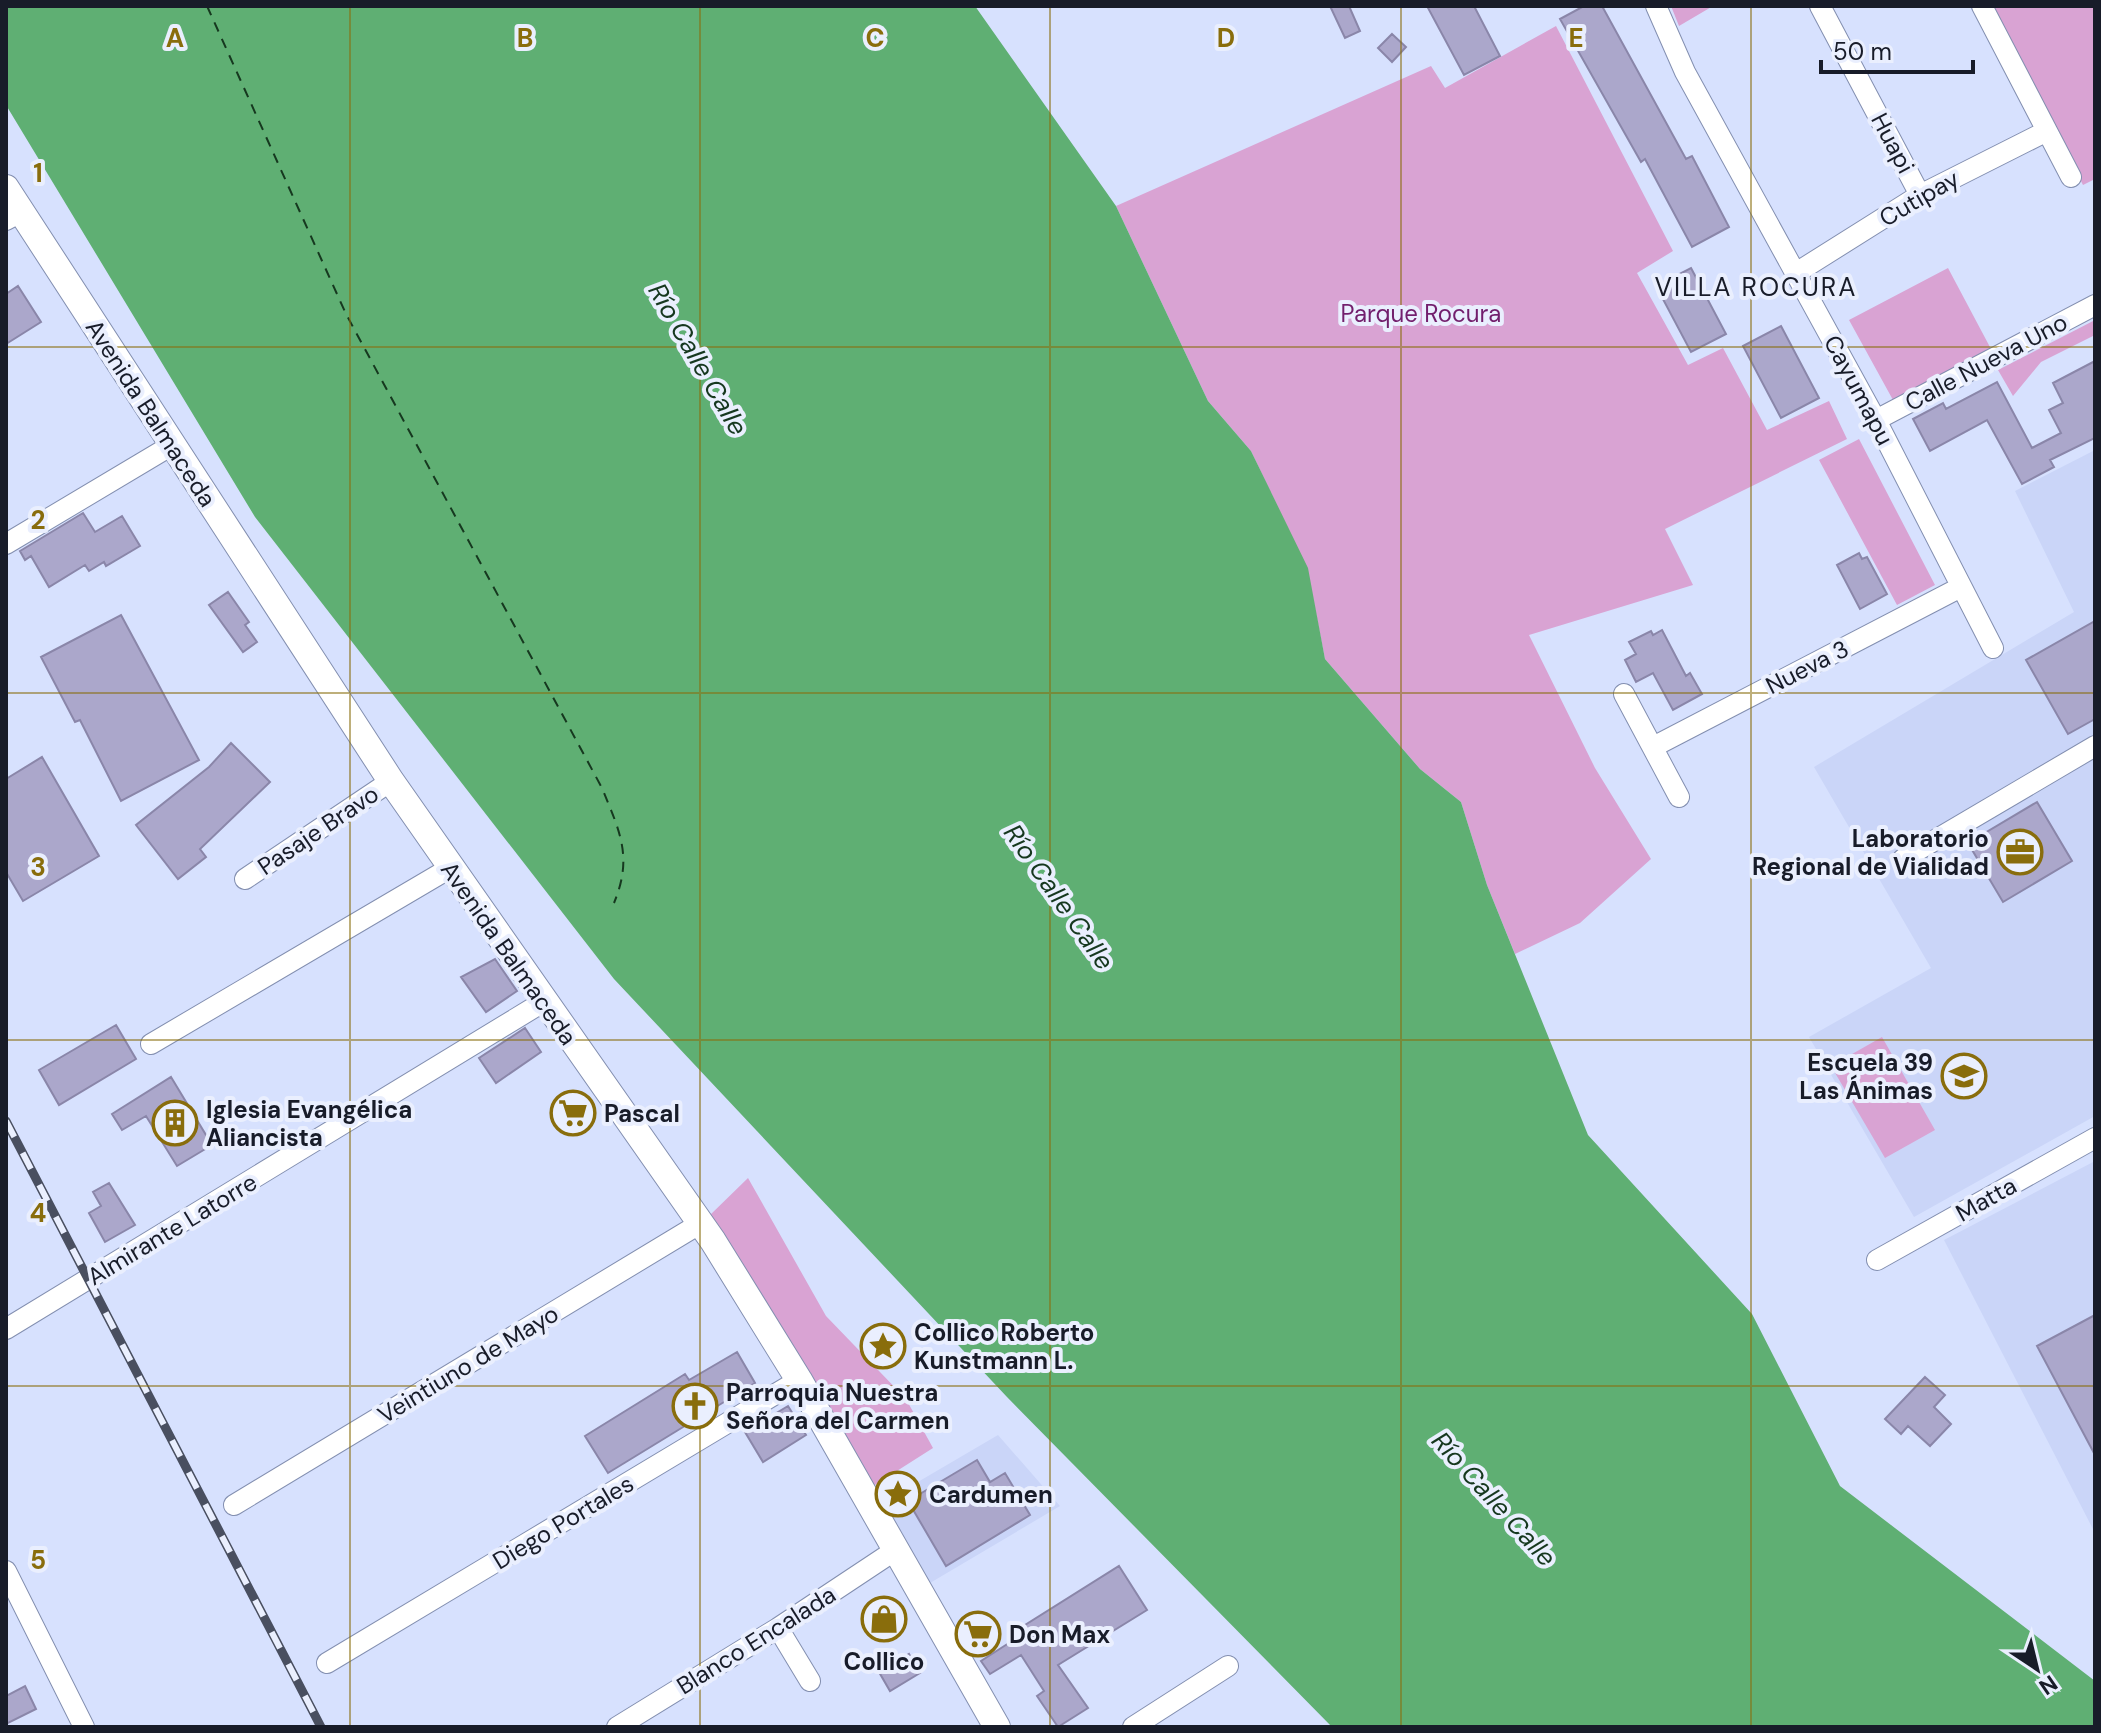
<svg xmlns="http://www.w3.org/2000/svg" width="2101" height="1733" viewBox="0 0 2101 1733" font-family="'DM Sans',sans-serif">
	<style>
		.built { fill: #cad5f8 }
		.green { fill: #d9a3d3 }
		.water { fill: #5faf73 }
		.lines { fill: none; stroke-linecap: round; stroke-linejoin: round }
		.ferry { stroke: #16381f; stroke-width: 2; stroke-dasharray: 10 8; stroke-linecap: butt }
		.building { fill: #aba7cb; stroke: #8a86a9; stroke-width: 2 }
		.minor-casing { stroke: #838fb0; stroke-width: 22 }
		.major-casing { stroke: #838fb0; stroke-width: 28 }
		.minor { stroke: #fff; stroke-width: 20 }
		.major { stroke: #fff; stroke-width: 26 }
		.rail-casing { stroke: #494f60; stroke-width: 9 }
		.rail { stroke: #eaeffe; stroke-width: 6; stroke-dasharray: 18; stroke-linecap: butt }
		.grid { fill: none; stroke: #896d0c; stroke-width: 2; stroke-opacity: 0.55 }
		.labels { text-anchor: middle; dominant-baseline: central; stroke-width: 8; stroke-linejoin: round; paint-order: stroke }
		.street-label { font-size: 24px; fill: #181c29; stroke: #eaeffe }
		.park-label { font-size: 24px; fill: #721f6d; stroke: #eaeffe }
		.poi-label { font-size: 24px; font-weight: bold; fill: #181c29; stroke: #eaeffe; text-anchor: start }
		.neighbourhood-label { font-size: 26px; letter-spacing: 2px; fill: #181c29; stroke: #eaeffe }
		.water-label { font-size: 26px; font-style: italic; fill: #16381f; stroke: #eaeffe }
		.grid-label { font-size: 26px; text-anchor: middle; font-weight: bold; fill: #896d0c; stroke: #eaeffe; stroke-width: 8; stroke-linejoin: round; paint-order: stroke }
	</style>
	<rect width="100%" height="100%" fill="#d7e1fe"/>
	<path class="built" d="M2095 450V1116L1914 1217 1809 1037 1931 968 1814 767 2074 612 2015 491Z
		M2095 1161V1533L1944 1240Z
		M998 1435 1060 1506 930 1583 882 1503Z"/>
	<path class="green" d="M1671 6H1713L1679 26Z
		M1990 6H2095V179L2083 185Z
		M1556 26 1673 251 1637 273 1688 365 1723 348 1767 430 1829 401 1847 439 1665 529 1693 585 1529 635 1595 768 1651 859 1580 923 1515 954 1487 885 1461 802 1420 769 1325 659 1307 568 1251 451 1208 401 1116 206 1431 66 1445 88Z
		M1948 268 1991 349 1893 400 1849 320Z
		M2095 320V335L2041 362 2013 396 1998 370Z
		M1859 439 1935 585 1897 605 1819 460Z
		M1882 1037 1935 1130 1885 1158 1831 1066Z
		M748 1178 826 1316 906 1399 933 1448 867 1490 708 1217Z"/>
	<path class="water" d="M6 6H975L1116 206 1208 401 1251 451 1308 568 1325 659 1420 769 1461 802 1487 885 1588 1135 1752 1314 1840 1486 2095 1681V1727H1332L1007 1397 614 979 255 517 6 105Z"/>
	<g class="lines">
		<path class="ferry" d="M207 6 346 314 602 788C620 832 633 857 614 903"/>
	</g>
	<path class="building" d="M1330 6H1349L1360 31 1345 38Z
		M1427 6H1474L1500 56 1464 75Z
		M1584 6H1602L1686 159 1692 156 1729 227 1692 247 1645 159 1641 162 1560 19Z
		M1392 34 1406 47 1392 62 1378 48Z
		M1691 268 1726 334 1691 352 1656 286Z
		M18 286 41 322 6 344V294Z
		M1781 326 1819 398 1781 418 1743 346Z
		M2095 361V438L2050 460 2054 467 2022 484 1987 420 1930 451 1913 419 1943 403 1946 409 1997 382 2032 448 2061 433 2049 410 2063 403 2053 383Z
		M83 513 95 532 122 516 140 546 106 566 104 562 89 571 85 565 49 587 31 556 25 560 20 551Z
		M1859 553 1862 559 1867 557 1887 594 1860 609 1837 565Z
		M228 592 249 622 245 625 257 642 243 652 209 605Z
		M121 615 199 760 121 801 80 720 75 722 41 657Z
		M2095 621V719L2068 734 2026 660Z
		M1662 630 1686 676 1690 673 1702 694 1673 710 1653 673 1636 682 1625 660 1636 654 1629 642 1651 631 1653 635Z
		M231 743 270 782 200 849 206 857 178 879 136 825 209 767Z
		M42 757 99 856 23 901 6 872V779Z
		M2037 802 2072 861 2003 902 1968 843Z
		M495 959 517 991 486 1012 461 977Z
		M116 1025 136 1059 59 1105 39 1070Z
		M525 1028 541 1052 496 1083 479 1058Z
		M171 1077 212 1145 177 1166 146 1116 122 1130 112 1114Z
		M109 1183 135 1225 105 1242 89 1213 101 1206 93 1192Z
		M2095 1315V1455L2037 1346Z
		M737 1352 755 1383 608 1473 585 1436 685 1374 689 1380Z
		M1925 1377 1945 1395 1934 1407 1951 1424 1930 1446 1908 1426 1901 1434 1885 1419Z
		M788 1406 806 1435 763 1462 745 1432Z
		M977 1460 990 1482 1005 1473 1030 1515 946 1566 908 1501Z
		M1119 1566 1147 1610 1058 1665 1088 1708 1058 1727 1037 1696 1044 1691 1021 1655 990 1674 981 1661 1012 1641 1009 1635Z
		M909 1654 920 1673 890 1691 879 1672Z
		M25 1686 36 1709 6 1724V1696Z"/>
	<g class="lines">
		<g class="minor-casing">
			<path id="minor" d="M1656 6 1685 72 1876 420 1993 648
				M1820 6 1920 195
				M1982 6 2071 177
				M6 220 21 212
				M1796 273 1920 195 2047 131
				M1876 420 2095 305
				M6 544 172 445
				M1624 694 1679 797
				M1653 747 1961 587
				M1903 859 2095 746
				M245 879 391 781
				M151 1044 450 868
				M1877 1260 2095 1138
				M6 1329 543 1002
				M234 1505 701 1223
				M6 1571 84 1727
				M778 1628 810 1681
				M327 1663 799 1380
				M617 1727 778 1628 894 1551
				M1133 1727 1228 1666"/>
		</g>
		<g class="major-casing">
			<path id="major" d="M6 188 391 781 713 1241 799 1380 997 1727"/>
		</g>
		<use href="#minor" class="minor"/>
		<use href="#major" class="major"/>
		<g class="rail-casing">
			<path id="rail" d="M6 1121 321 1727"/>
		</g>
		<use href="#rail" class="rail"/>
	</g>
	<path class="grid" d="M350 6V1727M700 6V1727M1050 6V1727M1401 6V1727M1751 6V1727M6 347H2095M6 693H2095M6 1040H2095M6 1386H2095"/>
	<defs>
		<g id="office-ring" transform="scale(2.3)"><circle r="9.5" fill="#eaeffe" stroke="#896d0c" stroke-width="1.5"/><path d="M-6-3h4V-5.5h4V-3h4V5H-6ZM-1-4.5V-3h2v-1.5ZM-6 0V1H6V0Z" fill="#896d0c"/></g>
		<g id="school-ring" transform="scale(2.3)"><circle r="9.5" fill="#eaeffe" stroke="#896d0c" stroke-width="1.5"/><path d="M0-5L7-2L0 1L-7-2ZM-4 1L0 2.5L4 1V4Q0 6-4 4Z" fill="#896d0c"/></g>
		<g id="supermarket-ring" transform="scale(2.3)"><circle r="9.5" fill="#eaeffe" stroke="#896d0c" stroke-width="1.5"/><path d="M-6-5.5h2.5l.6 2H6L4.5 2H-2.5L-4.4-4H-6ZM-1.5 3.2a1.3 1.3 0 1 0 .1 0ZM3 3.2a1.3 1.3 0 1 0 .1 0Z" fill="#896d0c"/></g>
		<g id="building-ring" transform="scale(2.3)"><circle r="9.5" fill="#eaeffe" stroke="#896d0c" stroke-width="1.5"/><path d="M-4-6H4V6H1V3H-1V6H-4ZM-2.5-4.3h1.7v1.8h-1.7ZM.8-4.3h1.7v1.8H.8ZM-2.5-1h1.7V.8h-1.7ZM.8-1h1.7V.8H.8Z" fill="#896d0c"/></g>
		<g id="sight-ring" transform="scale(2.3)"><circle r="9.5" fill="#eaeffe" stroke="#896d0c" stroke-width="1.5"/><path d="M0-6L1.8-2.2L6-1.7L2.9 1.2L3.7 5.4L0 3.3L-3.7 5.4L-2.9 1.2L-6-1.7L-1.8-2.2Z" fill="#896d0c"/></g>
		<g id="church-ring" transform="scale(2.3)"><circle r="9.5" fill="#eaeffe" stroke="#896d0c" stroke-width="1.5"/><path d="M-1.2-6h2.4v3.5h3.3v2.4h-3.3V6h-2.4V-.1h-3.3v-2.4h3.3Z" fill="#896d0c"/></g>
		<g id="shop-ring" transform="scale(2.3)"><circle r="9.5" fill="#eaeffe" stroke="#896d0c" stroke-width="1.5"/><path d="M-5-2.5h2.3a2.7 3.5 0 0 1 5.4 0H5L5.5 6h-11ZM-1.5-2.5h3a1.5 2.3 0 0 0-3 0Z" fill="#896d0c"/></g>
	</defs>
	<g fill-rule="evenodd">
		<use href="#office-ring" x="2020" y="852"/>
		<use href="#school-ring" x="1964" y="1076"/>
		<use href="#supermarket-ring" x="573" y="1113"/>
		<use href="#building-ring" x="175" y="1123"/>
		<use href="#sight-ring" x="883" y="1346"/>
		<use href="#church-ring" x="695" y="1406"/>
		<use href="#sight-ring" x="898" y="1494"/>
		<use href="#shop-ring" x="884" y="1619"/>
		<use href="#supermarket-ring" x="978" y="1634"/>
	</g>
	<g class="labels">
		<g class="street-label">
			<text transform="translate(1893 143) rotate(62)">Huapi</text>
			<text transform="translate(1919 198) rotate(-30)">Cutipay</text>
			<text transform="translate(1986 362) rotate(-28)">Calle Nueva Uno</text>
			<text transform="translate(1859 390) rotate(62)">Cayumapu</text>
			<text transform="translate(151 413) rotate(57)">Avenida Balmaceda</text>
			<text transform="translate(1807 667) rotate(-27)">Nueva 3</text>
			<text transform="translate(318 830) rotate(-34)">Pasaje Bravo</text>
			<text transform="translate(509 953) rotate(55)">Avenida Balmaceda</text>
			<text transform="translate(1986 1199) rotate(-29)">Matta</text>
			<text transform="translate(172 1229) rotate(-31)">Almirante Latorre</text>
			<text transform="translate(468 1364) rotate(-31)">Veintiuno de Mayo</text>
			<text transform="translate(563 1522) rotate(-31)">Diego Portales</text>
			<text transform="translate(756 1640) rotate(-32)">Blanco Encalada</text>
		</g>
		<g class="park-label">
			<text x="1421" y="313">Parque Rocura</text>
		</g>
		<g class="poi-label">
			<text x="1989" y="838" text-anchor="end">Laboratorio<tspan x="1989" dy="28">Regional de Vialidad</tspan></text>
			<text x="1933" y="1062" text-anchor="end">Escuela 39<tspan x="1933" dy="28">Las Ánimas</tspan></text>
			<text x="206" y="1109">Iglesia Evangélica<tspan x="206" dy="28">Aliancista</tspan></text>
			<text x="604" y="1113">Pascal</text>
			<text x="914" y="1332">Collico Roberto<tspan x="914" dy="28">Kunstmann L.</tspan></text>
			<text x="726" y="1392">Parroquia Nuestra<tspan x="726" dy="28">Señora del Carmen</tspan></text>
			<text x="929" y="1494">Cardumen</text>
			<text x="1009" y="1634">Don Max</text>
			<text x="884" y="1661" text-anchor="middle">Collico</text>
		</g>
		<g class="neighbourhood-label">
			<text x="1756" y="287">VILLA ROCURA</text>
		</g>
		<g class="water-label">
			<text transform="translate(698 359) rotate(60)">Río Calle Calle</text>
			<text transform="translate(1059 897) rotate(55)">Río Calle Calle</text>
			<text transform="translate(1494 1499) rotate(48)">Río Calle Calle</text>
		</g>
	</g>
	<g class="grid-label">
		<text x="175" y="47">A</text>
		<text x="525" y="47">B</text>
		<text x="875" y="47">C</text>
		<text x="1226" y="47">D</text>
		<text x="1576" y="47">E</text>
		<text x="38" y="182">1</text>
		<text x="38" y="529">2</text>
		<text x="38" y="876">3</text>
		<text x="38" y="1222">4</text>
		<text x="38" y="1569">5</text>
	</g>
	<rect width="2101" height="1733" fill="none" stroke="#181c29" stroke-width="16"/>
	<g transform="translate(2037 1669) rotate(145)" stroke="#eaeffe" stroke-width="6" paint-order="stroke">
	<path d="M0-6L14 30L0 20L-14 30Z" fill="#181c29"/>
	<text y="-12" font-size="22" font-weight="bold" text-anchor="middle" fill="#181c29">N</text>
	</g>
	<path d="M1821 60v12h152v-12" fill="none" stroke="#181c29" stroke-width="4"/>
	<text x="1833" y="60" font-size="24" fill="#181c29" stroke="#eaeffe" stroke-width="6" paint-order="stroke">50 m</text>
</svg>
